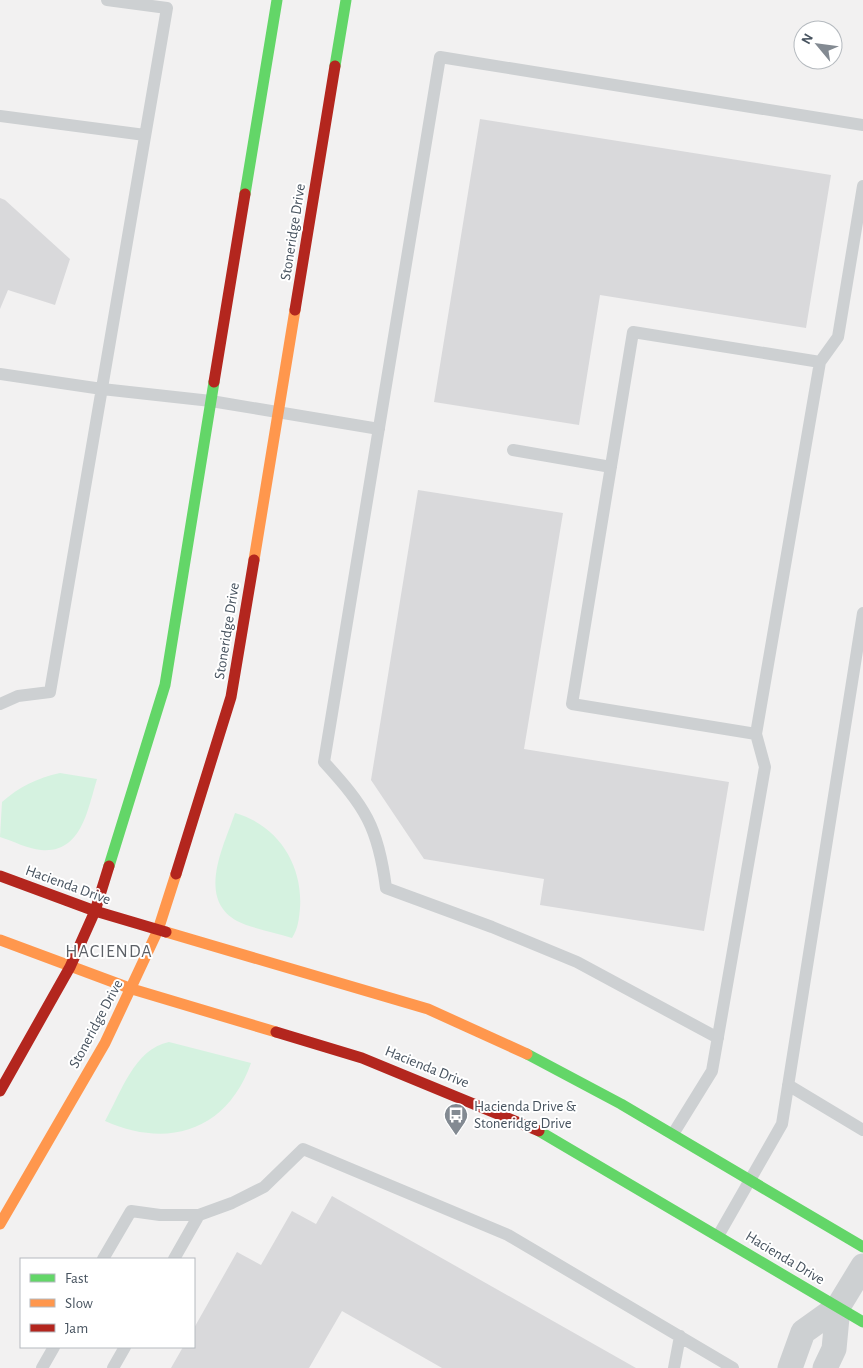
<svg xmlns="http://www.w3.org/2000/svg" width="863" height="1368" viewBox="0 0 863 1368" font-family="'Alegreya Sans',sans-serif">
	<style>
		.green { fill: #d5f2e0 }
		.building { fill: #d9d9db }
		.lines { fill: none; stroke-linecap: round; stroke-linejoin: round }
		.lane { stroke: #cdd0d2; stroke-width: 12 }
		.street { stroke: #cdd0d2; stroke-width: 25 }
		.fast { stroke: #63d668; stroke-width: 11 }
		.slow { stroke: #ff974d; stroke-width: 11 }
		.jam { stroke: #b3261e; stroke-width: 11 }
		.labels { text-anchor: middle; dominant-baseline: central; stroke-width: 4; stroke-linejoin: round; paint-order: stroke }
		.street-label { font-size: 15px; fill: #47535f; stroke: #fff }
		.poi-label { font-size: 15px; fill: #47535f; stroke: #fff; text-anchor: start }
		.quarter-label { font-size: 18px; letter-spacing: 1px; fill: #5c6066; stroke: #fff }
	</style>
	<rect width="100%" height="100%" fill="#f2f1f1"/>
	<path class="green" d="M60 773 97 779C88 808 82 854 41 850 28 849 13 841 0 837L2 802C19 787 37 778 60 773Z
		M235 813C278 825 303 865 300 908 299 919 298 929 292 938 274 932 253 929 237 921 196 898 224 846 235 813Z
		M169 1042 251 1063C227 1131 168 1149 105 1121 121 1093 134 1049 169 1042Z"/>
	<path class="building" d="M480 119 831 175 806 328 600 295 579 425 434 402Z
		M0 198 5 200 70 259 55 305 8 290 0 309Z
		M418 490 563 513 524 749 729 782 704 931 540 905 544 879 424 859 371 780Z
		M332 1196 636 1368H442L342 1311 309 1368H171L183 1347H194V1328L237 1252 261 1265 292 1211 316 1224Z"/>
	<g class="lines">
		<path class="lane" d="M0 116 145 135
			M0 374 102 389 211 401 379 429
			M513 450 611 467
			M0 704 18 696 50 692 167 8 107 0
			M756 734 572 704 633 332 820 362
			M718 1038 577 962 492 927 386 888C378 826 365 807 324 762L440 57 863 125
			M788 1085 863 1130
			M673 1134 712 1071 765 767 756 734 820 362 838 337 863 186
			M718 1236 782 1124 863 613
			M103 1259 131 1211 160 1215H199L232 1203 264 1187 303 1149 508 1235 733 1368
			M174 1259 199 1215
			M42 1368 54 1347
			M113 1368 125 1347
			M674 1368 680 1336"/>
		<path class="street" d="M790 1368 803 1332 838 1307 863 1266
			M825 1368 834 1349 838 1307"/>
		<path class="fast" d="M335 66 346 0
			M245 194 277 0
			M109 866 165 685 214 382
			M527 1054 621 1104 863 1247
			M539 1131 863 1322"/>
		<path class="slow" d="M254 560 295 310
			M166 932 428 1009 527 1054
			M0 940 132 989 276 1032
			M0 1224 105 1043 158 930 176 874"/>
		<path class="jam" d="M295 310 335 66
			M214 382 245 194
			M176 874 231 697 254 560
			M0 876 95 911 166 932
			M276 1032 362 1058 539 1131
			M0 1091 70 967 95 911 109 866"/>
	</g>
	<defs>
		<g id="bus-pin" transform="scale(1.25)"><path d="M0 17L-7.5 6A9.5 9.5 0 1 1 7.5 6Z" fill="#838a92" stroke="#fff"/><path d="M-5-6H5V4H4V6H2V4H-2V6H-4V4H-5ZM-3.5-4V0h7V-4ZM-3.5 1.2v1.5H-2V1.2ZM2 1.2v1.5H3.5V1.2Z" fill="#fff"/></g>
	</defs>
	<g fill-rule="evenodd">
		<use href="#bus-pin" x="456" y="1115"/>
	</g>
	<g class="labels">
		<g class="street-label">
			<text transform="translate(293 232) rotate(-81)">Stoneridge Drive</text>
			<text transform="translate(227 631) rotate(-81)">Stoneridge Drive</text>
			<text transform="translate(68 885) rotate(20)">Hacienda Drive</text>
			<text transform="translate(96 1024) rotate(-62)">Stoneridge Drive</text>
			<text transform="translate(427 1067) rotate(22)">Hacienda Drive</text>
			<text transform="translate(785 1258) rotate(31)">Hacienda Drive</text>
		</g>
		<g class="poi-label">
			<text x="474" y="1106">Hacienda Drive &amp;<tspan x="474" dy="17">Stoneridge Drive</tspan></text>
		</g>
		<g class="quarter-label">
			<text x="109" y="952">HACIENDA</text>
		</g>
	</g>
	<rect x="20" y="1258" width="175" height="90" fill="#ffffff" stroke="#b5babf"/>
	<rect x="30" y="1274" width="25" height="8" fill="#63d668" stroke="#b5babf"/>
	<text x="65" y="1283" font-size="15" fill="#47535f">Fast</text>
	<rect x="30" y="1299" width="25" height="8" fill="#ff974d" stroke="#b5babf"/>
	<text x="65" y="1308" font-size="15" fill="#47535f">Slow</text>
	<rect x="30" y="1324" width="25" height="8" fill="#b3261e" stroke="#b5babf"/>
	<text x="65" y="1333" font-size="15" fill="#47535f">Jam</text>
	<g transform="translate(818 45) rotate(299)"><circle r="24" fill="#ffffff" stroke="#b5babf"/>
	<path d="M0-4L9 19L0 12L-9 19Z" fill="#838a92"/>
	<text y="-8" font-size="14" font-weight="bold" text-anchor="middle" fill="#47535f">N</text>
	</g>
</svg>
